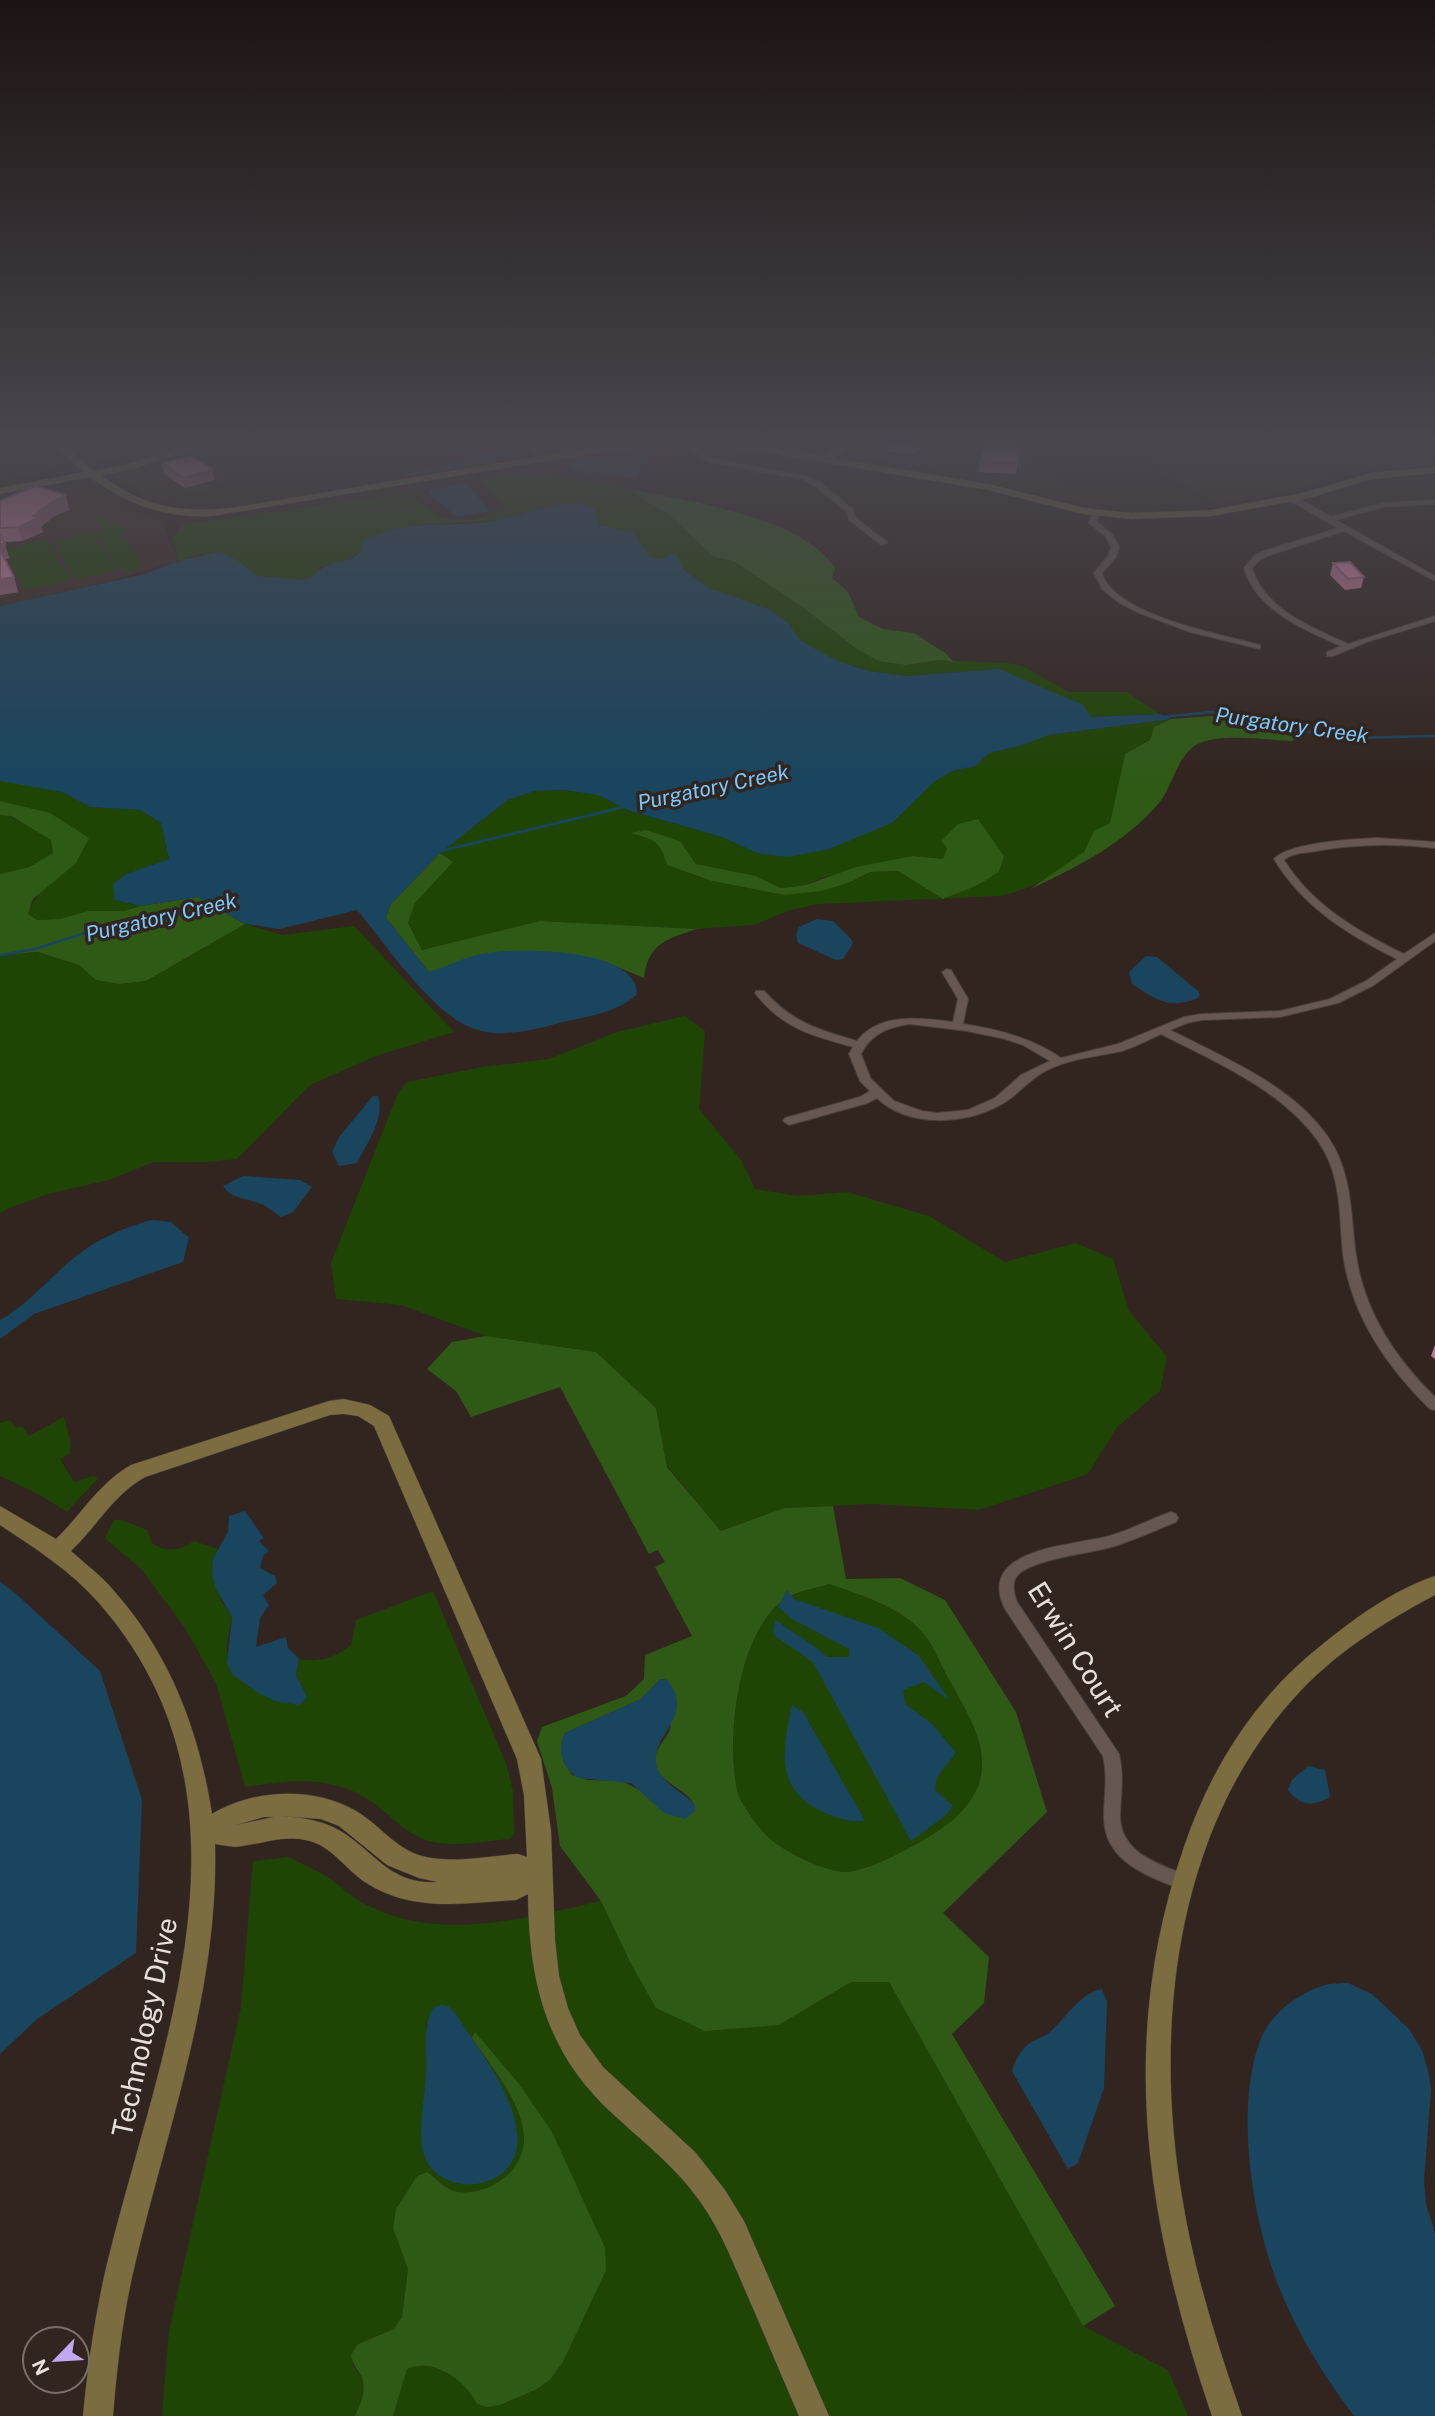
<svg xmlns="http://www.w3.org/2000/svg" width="1435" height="2416" viewBox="0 0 1435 2416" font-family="'Public Sans',sans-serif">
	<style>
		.built { fill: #3e2c24 }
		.green { fill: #1e4503; fill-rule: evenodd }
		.forest { fill: #2f5a16; fill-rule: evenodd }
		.water { fill: #1a455f }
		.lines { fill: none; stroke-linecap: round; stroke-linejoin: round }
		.stream { stroke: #1a455f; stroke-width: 2.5 }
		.street-casing { stroke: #4b403b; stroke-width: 2 }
		.secondary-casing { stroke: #4b403b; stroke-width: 1 }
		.primary-casing { stroke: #4b403b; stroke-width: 2 }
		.street { fill: #665751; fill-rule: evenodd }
		.secondary { fill: #7b6d40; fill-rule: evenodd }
		.primary { fill: #8f832e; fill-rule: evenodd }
		.wall { fill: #c07894 }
		.shaded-wall { fill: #9c6278 }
		.building { fill: #df8cac; stroke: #9c6278; stroke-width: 2 }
		.labels { text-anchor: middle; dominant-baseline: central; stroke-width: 7; stroke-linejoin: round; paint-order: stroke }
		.far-water-label { font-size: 21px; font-style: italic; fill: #77c9ff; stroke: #322520 }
		.near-street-label { font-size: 28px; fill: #e8dfdb; stroke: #322520 }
	</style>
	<rect width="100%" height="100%" fill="#322520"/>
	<path class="built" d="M0 440H176L108 460 0 480Z
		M536 440H646L550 453Z
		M726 440H938L1034 448 1040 465 1101 509 984 481 853 456Z
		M1249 440H1435V465L1372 470 1322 481 1288 492 1219 505 1140 458 1138 448Z
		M186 455 205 468 230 476 217 485 175 497 160 504 116 478V475Z
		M81 483 117 506 162 521 178 561 110 581 0 606V495Z"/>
	<path class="green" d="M520 473 611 484 632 489 644 501 667 513 714 557 734 561 801 606 857 649 906 665 940 660 1009 663 1025 667 1068 692H1127L1160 714 1091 717 999 669 907 676 868 671 838 661 801 641 788 623 771 610 709 588 682 568 664 558H651L633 532 599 525 552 504 499 520 413 525 362 550 345 562 329 564 319 568 313 577 302 580 257 576 240 562 202 554 178 561 173 538 181 526 193 523 408 493C435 515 444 525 479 518 489 516 498 514 506 509L479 480Z
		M94 513 118 525 124 524 129 532 123 534 144 566 128 572 120 571 96 532 104 530Z
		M93 532 118 571 74 579 53 541Z
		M48 540 71 581 25 590 3 549Z
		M1171 719 1154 727 1150 740 1125 754 1110 823C1085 836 1096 841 1082 854 1059 875 1030 889 1000 896L819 904 790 910 754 925 697 929 540 921 422 950 408 923 414 903 453 862 440 853 508 800 535 791 563 790 598 795 630 811 722 837 757 853 892 823 934 782 952 771 976 766 989 753 1020 746 1049 735ZM977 820 1004 856 999 872 978 885 943 899 898 871 870 872 848 883 784 895 712 881 667 865 662 849 646 830 680 841 696 864 756 876 781 888 806 885 825 877 913 856 943 859 947 848 941 840Z
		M0 780 62 792 90 807 140 810 161 823 169 859 126 874 116 900 140 906 125 911H88L60 919 37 920 28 914C36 892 72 857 88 838L0 801Z
		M0 815 10 816 52 840 53 853 29 867 0 874Z
		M245 924 283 935 354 926 454 1032 376 1056 310 1085 237 1159 206 1162H154L109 1180 48 1194 7 1209 0 1214V955L38 952 79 965 96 980 119 984 146 981Z
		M685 1016 705 1031 699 1109 741 1160 755 1189 798 1196 847 1192 929 1216 1005 1262 1076 1243 1113 1259 1129 1311 1167 1357 1160 1391 1117 1427 1088 1474 979 1510 873 1504 784 1508 721 1531 667 1466 656 1408 596 1352 486 1336 401 1305 336 1299 331 1263 398 1093 407 1082 482 1067 549 1059 617 1032Z
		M64 1417 70 1440V1454L60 1459 74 1482 93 1476 98 1478 67 1512 38 1494 0 1476V1423L10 1420 16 1428 22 1426 29 1436Z
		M114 1520H122L147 1530 152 1543C166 1553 181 1551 194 1541L220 1550 213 1559 221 1600 232 1617C228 1638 223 1655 233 1675L300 1705 307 1697 296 1675 299 1659C320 1663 334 1658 351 1645L356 1620 433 1591 507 1766 513 1792 514 1834 510 1839C483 1841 444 1850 419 1837 399 1828 385 1809 366 1798 327 1775 289 1780 245 1787L216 1683 185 1628 142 1570 105 1538Z
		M829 1584C858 1594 901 1607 922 1632 933 1644 940 1663 948 1678 977 1729 1007 1776 949 1823 928 1839 871 1872 844 1872 824 1871 783 1851 768 1837 761 1831 740 1802 738 1794 725 1741 737 1628 788 1597 800 1591 816 1588 829 1584Z
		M288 1857C301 1863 314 1869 326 1876 340 1885 351 1897 365 1904 439 1943 525 1918 601 1901L630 1962 779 2025 851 1982H889L1083 2326 1168 2370 1188 2416H393L407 2368C433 2358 465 2380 477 2404L500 2405 535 2390 550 2380 563 2362 576 2331 552 2132 472 2038C490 2065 522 2103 524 2137 525 2170 490 2196 458 2192 448 2191 436 2178 427 2172L417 2176 396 2209 393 2228 408 2269 402 2317 394 2329 358 2344 353 2365C368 2382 364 2397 355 2416H162L169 2331 241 2007 253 1861ZM426 2022 516 2151 422 2139 427 2067Z"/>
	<path class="forest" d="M632 489C689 502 801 516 835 568L832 578 848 592 859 617 883 629 914 633 945 653 954 662 940 660 906 665 879 661 857 649 801 606 734 561 714 557 667 513 644 501Z
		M1211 716 1301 736 1292 741C1268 740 1217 732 1196 745 1176 758 1173 786 1159 803 1125 843 1076 868 1030 889L1084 852 1094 831 1110 823 1125 754 1150 740 1154 727 1171 719Z
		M0 801 50 813 89 838 76 863 33 899 28 914 37 920 60 919 88 911H125L140 906 198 897 245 924 146 981 119 984 96 980 79 965 38 952 0 955V874L29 867 53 853 51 840 11 816 0 815Z
		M978 819 1004 856 999 872 978 885 943 899 898 871 870 872 848 883 821 891 784 895 712 881 667 865C660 840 654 840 631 833L646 830 680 841 696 864 756 876 781 888 806 885 856 867 913 856 943 859 947 848 941 841 958 824Z
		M440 853 453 862 415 903 408 923 422 950 540 921 697 929C667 939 648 943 644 978L603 961 429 972 386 918 390 905Z
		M486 1336 596 1352 656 1408 667 1467 721 1531 784 1508 833 1506 846 1579 900 1578 945 1600 1016 1712 1047 1812 943 1913 989 1957 984 2003 952 2034 1115 2306 1083 2326 889 1982H851L779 2025 705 2031 656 2008 630 1962 601 1901 560 1846 552 1788 537 1741 542 1727 626 1696 644 1679 645 1655 692 1636 655 1567 665 1562 658 1550 649 1554 560 1387 471 1417 456 1391 427 1369 452 1342ZM829 1584C858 1594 901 1607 922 1632 933 1644 940 1663 948 1678 977 1729 1007 1776 949 1823 928 1839 871 1872 844 1872 823 1871 783 1851 768 1837 761 1831 740 1802 738 1794 725 1741 737 1628 788 1597 799 1591 816 1588 829 1584ZM660 1679 667 1680C668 1691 673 1718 670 1729 666 1741 654 1748 655 1763 658 1785 695 1790 695 1811L641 1791 622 1781 588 1780 572 1775 563 1761 565 1733 641 1699Z
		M475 2032 519 2084 552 2132 605 2248 606 2270 563 2362 550 2380 535 2390 500 2405 487 2407 477 2404C465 2380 433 2357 407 2369L393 2416H355C361 2403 367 2390 361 2376 357 2368 353 2365 351 2355L358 2344 394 2329 402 2317 408 2269 393 2228 396 2209 417 2176 427 2172C436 2178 447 2191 458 2192 490 2196 525 2170 524 2137 522 2102 490 2065 472 2038Z"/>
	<path class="water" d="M485 451 499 452 507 459 391 479 460 461Z
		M618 456 644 457 647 460 639 471V478C628 481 621 475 611 473 594 469 581 478 567 463Z
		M460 484 468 485 490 511 457 517 429 494 430 490Z
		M569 503 586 504 596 511 599 525 633 532 651 558H664L671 554 678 556 682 568 709 588 771 610 788 623 801 641 838 661 868 671 907 676 999 669 1083 705 1091 717 1160 714 1171 719 1049 735 1020 746 989 753 976 766 952 771 934 782 892 823 829 849 788 857 757 853 722 837 630 811 598 795 563 790 535 791 508 800 440 853 390 905 386 918 429 972C448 966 467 956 486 953 519 948 637 947 637 994 618 1013 588 1016 563 1022 536 1029 505 1038 478 1030 435 1019 386 944 357 910L280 929 245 924 198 897 140 906 115 900 113 884 126 874 169 859 161 823 140 810 90 807 62 792 0 781V606L145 574 178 561 220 552 240 562 257 576 302 580 313 577C327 557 347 568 362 550L361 542C408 516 451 530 500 520 524 514 544 505 569 503Z
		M817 919 833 921 851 939 853 943 843 959 836 960 798 943 796 935 799 927Z
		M1146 956 1157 957 1198 991 1200 995 1198 998C1168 1010 1157 1000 1132 984L1129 972Z
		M373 1096H378C385 1119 367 1143 357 1163L339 1166 332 1152 339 1137Z
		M243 1176 300 1180 312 1187 293 1212 281 1217C275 1213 268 1207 261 1204 247 1198 231 1199 223 1186Z
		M152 1220 171 1222 189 1238 183 1262 34 1314 0 1339V1320C29 1304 49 1278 75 1257 97 1239 125 1227 152 1220Z
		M245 1511 264 1538 259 1541 269 1551 263 1556 260 1568 275 1576 277 1583 263 1595 269 1605 260 1618 256 1647 286 1637 288 1648 299 1659 296 1675 307 1697 300 1705 275 1701 258 1693 233 1675 227 1663 232 1617 215 1587 212 1573 213 1559 228 1532 229 1516Z
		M0 1582 14 1592 100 1671 142 1800 136 1953 37 2019 0 2054Z
		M787 1590 794 1599 878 1628 919 1656 949 1700 924 1682 903 1690 905 1704 932 1724 956 1753 937 1777 935 1790 953 1806 945 1816 911 1841 814 1664C802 1652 786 1645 773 1634L775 1619C793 1634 809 1640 827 1657H849V1649L792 1619 778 1607Z
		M660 1679 667 1680C698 1717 647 1736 657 1767 662 1785 685 1792 695 1806V1811L685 1819 664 1813 631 1783 578 1778C563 1770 556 1748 565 1733L641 1699Z
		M792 1705 803 1712 865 1821C846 1822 836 1818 819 1810 774 1787 783 1747 792 1705Z
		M1308 1766 1325 1770 1330 1797C1313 1807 1300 1806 1288 1790L1292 1780Z
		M1348 1983 1372 1994 1409 2029 1422 2050 1429 2074 1431 2090 1424 2181 1426 2204 1435 2233V2416H1354C1325 2377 1300 2338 1281 2292 1253 2226 1234 2110 1260 2041 1269 2015 1297 1994 1322 1986 1330 1983 1340 1983 1348 1983Z
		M1102 1989 1107 2002 1104 2088 1078 2163 1068 2169 1012 2071C1015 2061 1019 2054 1026 2046 1032 2040 1043 2038 1050 2032 1066 2018 1080 1993 1102 1989Z
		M441 2005 448 2006 456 2014C478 2050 512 2089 517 2132 525 2193 439 2201 424 2155 417 2135 425 2097 426 2075 428 2053 421 2026 434 2007Z"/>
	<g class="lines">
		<path class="stream" d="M1161 717 1212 712 1273 727 1352 738 1435 736
			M441 851 628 806
			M0 955 35 949 91 931 152 921 216 906"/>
		<g class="street-casing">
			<path id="street" d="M520 440H527L545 458V460H541Z
				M698 440 701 442 698 449 713 459 806 476 819 481 853 509 855 517 888 543 881 545 849 520 847 512 813 485 802 479 709 462 691 450 696 441Z
				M1290 497H1296L1331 517 1383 503 1435 500V504L1383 507 1336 520 1435 576V581L1344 531 1270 555 1261 559 1252 568C1264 609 1313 628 1348 644L1435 616V621L1367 642 1333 656H1327V652L1341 646C1304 630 1256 610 1244 568L1255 555 1264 551 1338 528 1290 501Z
				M1093 511H1099L1097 522 1112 534 1119 547 1116 557 1102 573C1104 578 1106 584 1110 587 1138 619 1219 634 1260 645V649L1190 632 1139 613 1118 602 1102 589 1094 573 1108 556 1111 547 1106 537 1089 523Z
				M1378 838 1435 842V848C1393 843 1352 844 1310 852 1301 853 1291 854 1284 860 1312 905 1357 931 1404 954L1435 933V941L1374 985 1338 1003 1280 1017 1202 1020 1187 1023 1170 1030C1225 1058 1292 1085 1328 1137 1353 1174 1350 1213 1356 1255 1364 1311 1395 1358 1435 1397V1410L1430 1409C1387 1367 1351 1315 1343 1254 1339 1215 1342 1175 1318 1141 1282 1090 1216 1062 1161 1034 1148 1040 1135 1047 1122 1051 1100 1056 1075 1058 1054 1067 1032 1075 1021 1093 1002 1104 966 1125 908 1128 877 1098L868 1103 789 1125 783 1121 785 1118 860 1097 870 1091 860 1081 849 1054 853 1047C812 1036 782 1028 755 993L756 991H764C792 1022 818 1030 857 1041 880 1012 921 1018 953 1022L958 999 942 972 947 969 951 970 968 999 963 1024C998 1029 1032 1038 1061 1058L1118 1044 1184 1017 1202 1014 1280 1011 1330 999 1366 981 1397 959C1347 934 1303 907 1274 859 1290 842 1354 839 1378 838ZM910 1024 967 1031 1005 1039 1023 1045 1050 1061 1021 1075 995 1098 968 1110 937 1113 922 1111 894 1101 871 1079 861 1054C871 1034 888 1027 910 1024Z
				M1171 1512 1176 1514 1178 1518 1176 1522C1156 1530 1136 1539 1115 1546 1093 1553 1030 1559 1017 1576 1011 1584 1014 1594 1017 1602L1119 1754C1124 1775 1121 1794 1120 1815 1120 1854 1159 1864 1189 1876L1192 1882 1189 1888 1183 1890C1148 1876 1104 1862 1104 1817 1104 1796 1108 1777 1103 1756L1005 1609C975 1548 1072 1546 1109 1536 1131 1530 1150 1519 1171 1512Z"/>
		</g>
		<g class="secondary-casing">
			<path id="secondary" d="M55 440H65L77 457 94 471 128 464 203 440H217L134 469 101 475C144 507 178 513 231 508L613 444 668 440 739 442 822 456 838 448 841 440H851L845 452 834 458 988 484 1084 508 1131 513 1211 510 1303 493 1371 473 1435 467V473L1372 479 1305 499 1211 516 1131 519 1084 514 988 490 739 448 676 445 613 450 212 516C165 518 128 505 90 477L0 494V488L84 472 70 461Z
				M344 1399 370 1405 389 1416 541 1759 551 1831 555 1940 559 1976 568 2008 580 2035 603 2067 696 2153 725 2190 744 2221 829 2416H799C782 2377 766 2338 749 2299 734 2265 721 2230 699 2200 675 2166 643 2142 613 2114 546 2053 529 1982 528 1894L516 1900C464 1903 412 1913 365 1882 346 1870 334 1848 310 1841 286 1834 265 1843 242 1846 233 1848 223 1845 215 1844 219 1989 168 2125 135 2264 123 2314 117 2365 113 2416H83C88 2365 95 2315 107 2264 160 2047 271 1800 99 1603 71 1571 35 1548 0 1525V1506L56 1539C83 1513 98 1484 131 1465L329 1401ZM344 1414 358 1416 374 1426 517 1759 524 1795 527 1857 518 1854C487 1856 452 1864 422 1856 395 1849 379 1824 356 1811 314 1786 253 1789 212 1814 199 1731 170 1654 114 1591 102 1576 85 1564 71 1551 98 1525 113 1495 145 1477L330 1415ZM281 1816 321 1819 339 1826 387 1865 419 1878 438 1882C394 1885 379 1858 348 1836 328 1821 305 1818 281 1816ZM264 1817H274L236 1825Z
				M1435 1576V1595C1384 1622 1333 1654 1294 1698 1175 1829 1153 2028 1182 2197 1194 2272 1217 2344 1242 2416H1212C1147 2224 1116 2043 1184 1847 1210 1770 1254 1699 1318 1648 1352 1620 1393 1590 1435 1576Z"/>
		</g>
		<g class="primary-casing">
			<path id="primary" d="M1024 440H1138L1133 443H1029Z"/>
		</g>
		<use href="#street" class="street"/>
		<use href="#secondary" class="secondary"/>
		<use href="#primary" class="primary"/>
	</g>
	<path class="wall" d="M890 440H922L921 447 914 455 888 451Z
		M1021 442 1016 474 979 472 980 462Z
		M162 463 212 469 214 480 185 488 164 474Z
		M0 501 69 510 54 516 41 527 43 532 22 541 4 542 9 558 5 559 18 592 0 595Z
		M1333 563 1364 577 1361 588 1345 590 1330 575Z
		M1435 1345V1359L1431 1356Z"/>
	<path class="shaded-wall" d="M920 440H922L921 447 914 455 915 445Z
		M212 469 214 480 185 488 183 478Z
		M66 495 69 510 54 516 41 527 43 532 22 541 18 527 34 516 51 502Z
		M0 544H5L9 558 2 560 0 554Z
		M14 577 18 592 0 595V579Z"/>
	<path class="building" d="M890 440H920L915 445 889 441Z
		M985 440 1021 442 1018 463 980 462Z
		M191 456 212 469 183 478 162 463Z
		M35 486 66 495 51 502 34 516 39 518 18 527 0 528V501Z
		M0 535 5 544H0Z
		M0 550 14 577 0 579Z
		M1350 562 1364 577 1348 579 1333 563Z"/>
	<linearGradient id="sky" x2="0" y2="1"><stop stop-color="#1c1412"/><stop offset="0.57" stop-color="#49464e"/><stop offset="1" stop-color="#49464e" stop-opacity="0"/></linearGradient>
	<rect width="1435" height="778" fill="url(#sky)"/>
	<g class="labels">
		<g class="far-water-label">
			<text transform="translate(1292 725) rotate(8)">Purgatory Creek</text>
			<text transform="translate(713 787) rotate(-12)">Purgatory Creek</text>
			<text transform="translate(161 917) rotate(-13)">Purgatory Creek</text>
		</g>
		<g class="near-street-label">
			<text transform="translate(1076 1649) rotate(58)">Erwin Court</text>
			<text transform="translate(144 2027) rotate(-78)">Technology Drive</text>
		</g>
	</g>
	<g transform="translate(56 2360) rotate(245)"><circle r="33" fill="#322520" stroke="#7b6f6b" stroke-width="2"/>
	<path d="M0-5L12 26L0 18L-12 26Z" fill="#c2a8f2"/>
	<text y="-10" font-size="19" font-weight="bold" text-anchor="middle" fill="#e8dfdb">N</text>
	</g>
</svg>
